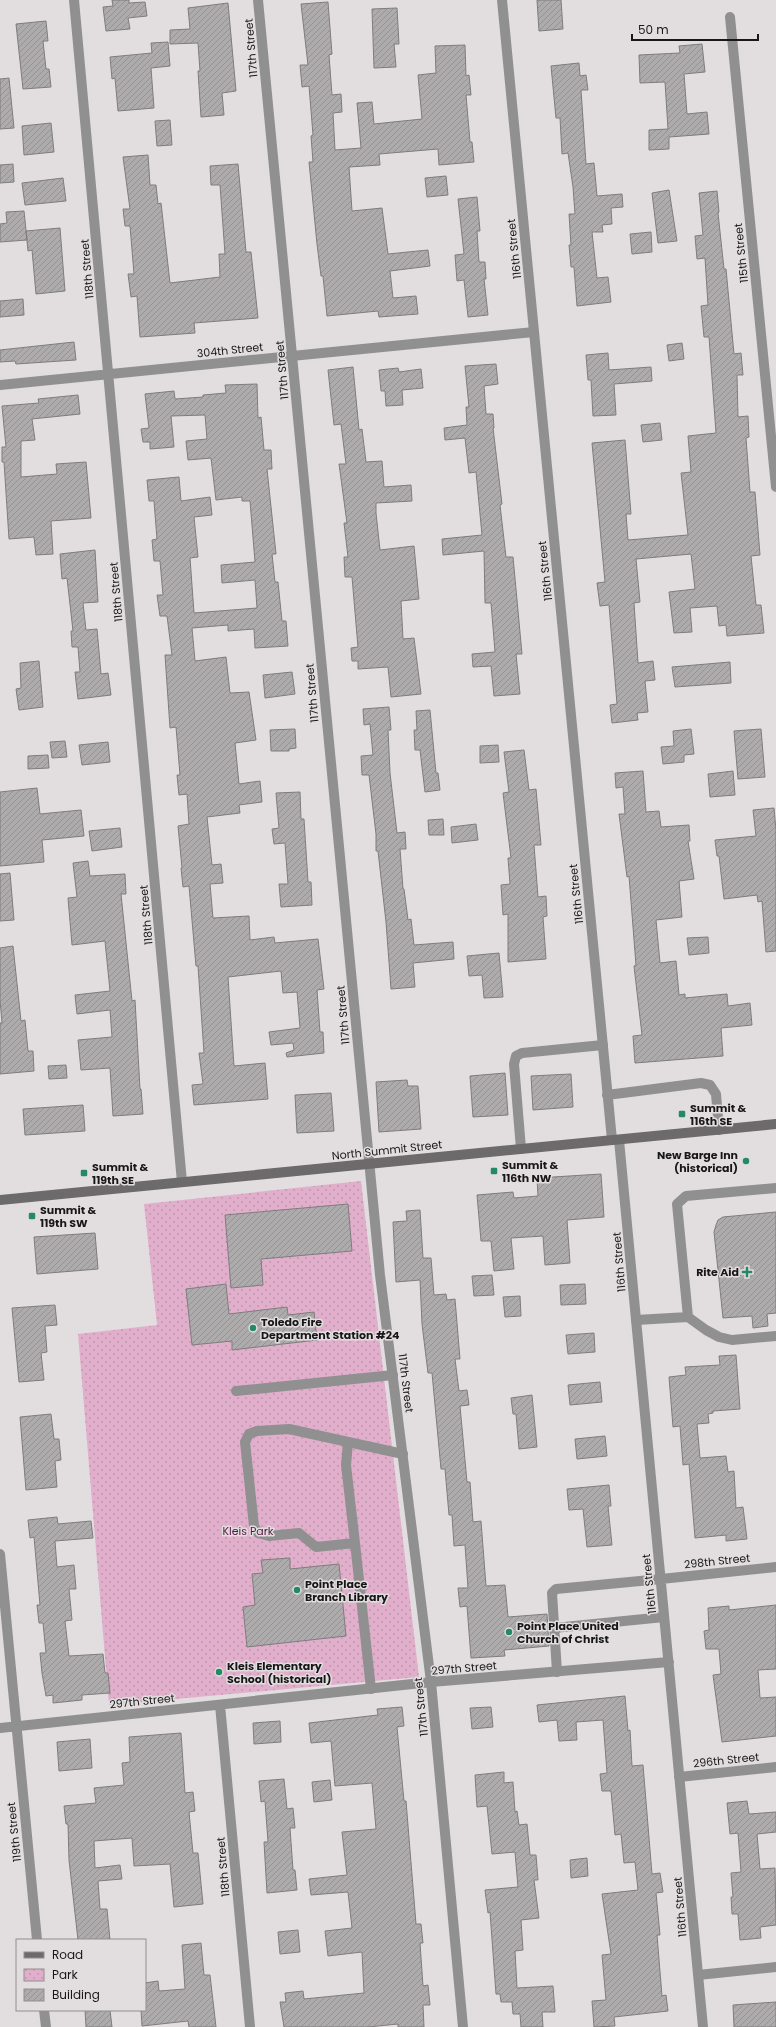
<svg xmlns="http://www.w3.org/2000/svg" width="776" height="2027" viewBox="0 0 776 2027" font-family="Poppins,sans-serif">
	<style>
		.park { fill: url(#park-dots) }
		.building { fill: url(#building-hatch); stroke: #7f7c7e }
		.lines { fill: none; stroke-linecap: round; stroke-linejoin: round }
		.service { stroke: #919090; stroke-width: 10 }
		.minor { stroke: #919090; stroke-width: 10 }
		.secondary { stroke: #6c6a6b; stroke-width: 10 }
		.poi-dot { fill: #258a64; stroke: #e2dee0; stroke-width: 1.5 }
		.labels { text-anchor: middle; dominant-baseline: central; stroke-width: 3; stroke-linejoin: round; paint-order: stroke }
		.street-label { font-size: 11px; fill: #181718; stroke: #e2dee0 }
		.poi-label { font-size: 11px; font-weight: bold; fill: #181718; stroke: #e2dee0; text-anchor: start }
		.park-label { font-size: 11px; fill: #551540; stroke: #e2dee0 }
	</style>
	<defs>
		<pattern id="park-dots" width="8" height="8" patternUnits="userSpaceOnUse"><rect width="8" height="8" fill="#e1afcb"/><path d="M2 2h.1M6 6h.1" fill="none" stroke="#c096ae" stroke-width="1.8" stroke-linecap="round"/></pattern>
		<pattern id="building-hatch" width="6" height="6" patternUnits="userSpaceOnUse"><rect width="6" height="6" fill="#aeabac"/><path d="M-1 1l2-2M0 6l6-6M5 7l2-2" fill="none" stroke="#959293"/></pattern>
	</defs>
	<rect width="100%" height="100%" fill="#e2dee0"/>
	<path class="park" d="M361 1181 419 1677 109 1705 78 1334 157 1325 144 1204Z"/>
	<path class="building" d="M112 0H129V3L145 2 147 16 128 18 130 29 106 31 103 7 113 6Z
		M537 0H561L563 29 539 31Z
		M328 2 332 54 329 55 332 95 341 94 342 112 333 113 335 150 361 148 357 103 372 102 374 124 422 119 418 75 436 73 435 46 465 45 466 76 469 75 471 95H466L470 142H472L474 162 439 165 438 149 379 154 380 165 349 167 352 211 382 208 388 254 428 250 430 266 390 271 393 298 416 296 418 314 379 317 378 311 327 316 323 276H321L317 244 309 162H313L311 136 313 135 309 86 302 87 300 65H308L301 4Z
		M228 3 236 91 222 93 224 115 201 117 198 71H200L198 43 170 44V30L190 29 188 8Z
		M397 8 399 44H394L396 67 374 68 372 9Z
		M46 21 48 41H43L46 69H49L51 87 23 89 16 24Z
		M168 42 170 66 151 68 154 108 118 111 115 78 112 79 110 57 152 53 151 43Z
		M702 44 705 72 684 74 687 114 707 112 709 134 669 137V149L649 150V130L668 129 665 82 640 83 639 55 680 53 679 46Z
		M579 63 580 76 586 75 588 90H581L586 164 594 163 597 196 622 194 623 207 611 208 612 224 602 225 603 232H592L597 278 608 277 611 302 577 306 574 267H571L569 245H571L569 214H575L573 187 568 153 562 154 560 118H556L551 66Z
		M9 78 14 128 0 129V79Z
		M170 120 172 145 157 146 155 121Z
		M51 123 54 152 24 155 22 126Z
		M148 155 150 185H156L158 204 161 203 170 283 220 277 219 254H225L220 185H211L210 166 238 164 246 252H251L258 318 194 323 195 333 140 337 137 296 131 297 128 274H134L130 226H125L123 209H130L123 157Z
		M13 164 14 182 0 183V165Z
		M446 176 448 195 427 197 425 178Z
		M63 178 66 201 25 205 22 183Z
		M669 190 677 241 658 243 652 193Z
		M717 191 719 212 718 213 724 269H726L734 354 741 353 743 375H737L738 417 748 416 749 437 746 438 750 492H755L760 555 751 556 756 605H761L764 633 727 636 726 625 719 626 717 606 690 608 692 632 674 633 669 592 695 589 691 554 636 559 640 602 634 603 638 663 653 661 655 680 645 681 648 712 637 713 638 720 612 723 610 705 617 704 609 605 600 606 597 583 605 582 592 443 625 440 631 514H626L628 540 688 535 681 473 691 472 688 436 716 433 709 337H704L701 306 708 305 705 258 697 259 695 236 703 235 699 193Z
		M477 197 480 231H477L479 262H485L486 279H484L488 315 468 317 464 280 457 281 455 255 464 254 458 199Z
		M24 211 27 240 0 242V224L7 223 6 212Z
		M60 228 65 291 36 294 32 250 28 251 26 231Z
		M651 232 652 252 632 254 630 234Z
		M23 299 24 315 0 317V301Z
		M74 342 76 360 16 364 15 361 0 362V350Z
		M682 343 684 359 669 361 667 345Z
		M608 353 609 370 651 367 652 381 614 384 616 415 593 416 591 380H588L586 355Z
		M496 364 498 384 484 386 486 414H493L494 428H493L502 504 500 505 506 557H513L522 654H516L520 694 494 696 491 666 473 667 472 654 495 652 491 603H485L484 551 443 555 442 539 482 535 476 472 469 473 465 438 445 440 444 428 467 425 466 407H469L465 366Z
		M353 367 359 430 362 429 366 462 382 461 384 487 411 485 412 501 376 503V513L380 550 414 546 419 599 401 601 403 639 414 638 421 694 391 697 388 667 358 669V661H352L351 648 358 647 352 577H345L344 557H348L344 523H347L339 464H346L341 424 334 425 328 370Z
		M398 368 399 372 421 369 423 388 402 390 403 405 386 406 385 391H381L379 370Z
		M257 384 258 418 261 417 264 450H271L272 469H267L276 554H272L275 582H278L282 621H286L288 646 255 648 254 629 228 631V625L192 628 195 661 226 657 230 693 249 692 256 740 235 743 239 784 260 781 262 802 239 805 240 813 207 817 212 865 221 864 223 883 210 884 213 918 249 916 250 940 274 937 275 943 318 939 324 989 317 990 320 1032H323L324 1053 287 1057 286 1053 294 1050 293 1043 271 1045 269 1032 300 1028 297 992 283 993 281 971 228 977 234 1066 265 1063 268 1099 194 1105 192 1085 203 1084 199 1053H204L198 966H196L189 886 183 887 181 868H182L178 826 189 824 187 794 179 795 177 775H180L176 727 170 728 165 655H172L167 616H160L157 595H163L160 561H154L152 540 157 539 154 501H149L147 480 179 477 181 501 210 497 212 515 194 517 198 557 190 558 194 613 257 608 255 580 222 583 221 565 255 562 250 501H242V497L216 500 211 458 188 460 186 441 207 439 205 415 171 416 174 447 150 449V442H143L141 429 149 428 145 394 174 391 175 399 203 397V395L226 393 225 385Z
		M78 395 80 414 32 419 35 440 21 441V477L57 474 56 464 86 462 91 518 51 521 53 554 36 555 34 537 9 539 4 462H2V447H6L2 406 39 403 38 399Z
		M660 423 662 440 643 442 641 425Z
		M95 550 98 602 83 603 86 630 97 629 101 674 108 673 111 695 78 699 75 672H80L78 647H72L71 631H73L67 578 62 579 60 554Z
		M39 661 43 707 19 710 16 689 21 688 20 663Z
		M730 662 731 683 675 687 672 667Z
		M292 672 295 694 265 698 263 675Z
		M389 707 391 730H388L390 773 397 833 405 832 406 849H400L403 889H404L408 920 411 919 414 945 453 942 454 959 413 963 415 987 391 989 386 922 378 851H376V834L369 775H362L361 756 373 755 370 724 364 725 363 709Z
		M430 710 436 773H438L440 790 425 792 420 750H415L414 730H417L416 711Z
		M295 729 296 748 289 749V751H271L270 730Z
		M691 729 694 754 684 755V762L663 764 661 747 674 746 673 731Z
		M761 729 765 777 738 779 734 731Z
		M65 741 67 757 52 758 50 742Z
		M108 742 110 762 82 765 79 745Z
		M498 745 499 762 480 763V746Z
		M524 750 529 790 536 789 541 845H534L538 897 546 896 547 916 543 917 546 959 508 962V914L503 915 501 885 510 884 508 858H511L503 793 509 792 504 752Z
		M48 755 49 768 28 769V756Z
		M643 771 646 812 659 811 661 827 689 825 690 841H688L694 879 679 881 682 917 656 920 660 963 676 961 679 995 685 994V998L727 994 728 1006 750 1003 752 1025 721 1028 723 1056 635 1063 633 1036 642 1035 634 966 636 965 629 876 627 877 619 814H625L623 787 616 788 615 773Z
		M733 771 735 795 710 797 708 774Z
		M37 788 40 814 81 810 84 836 42 840 44 862 0 866V792Z
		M300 792 301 819H304L308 882H311L312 905 281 907 279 884H288L285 843 274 844 272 829 279 828 276 793Z
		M774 808 776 830V951L766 952 762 901 758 902 757 895 724 899 719 856H717L715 840 756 836 753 810Z
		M443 819 444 835H429L428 820Z
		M476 824 478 840 452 843 451 827Z
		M120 828 122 847 92 851 89 831Z
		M88 861 90 876 125 874 126 894H121L132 1001 135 1000 140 1089H141L143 1114 113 1116 110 1068 81 1070 78 1040 112 1037 110 1010 77 1014 75 995 110 991 105 941 72 945 68 898 77 897 73 863Z
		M10 873 14 920 0 921V874Z
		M708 937 709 953 689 955 687 938Z
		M13 946 21 1021 25 1020 28 1051H33L34 1071 0 1074V1023H2L0 1000V948Z
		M499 953 503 997 484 998 482 975 469 976 467 956Z
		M66 1065 67 1078 49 1079 48 1066Z
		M505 1073 508 1115 473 1117 470 1076Z
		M571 1074 573 1107 533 1110 531 1076Z
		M407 1080 408 1086H418L421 1129 379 1132 376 1082Z
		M331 1093 334 1131 297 1133 295 1095Z
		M83 1105 85 1131 25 1135 23 1109Z
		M601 1174 604 1217 567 1220 570 1263 545 1265 543 1236 511 1238 514 1269 494 1271 491 1241H481L477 1195 513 1192 514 1198 538 1196 537 1178Z
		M348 1204 352 1251 261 1259 263 1285 231 1288 225 1215Z
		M420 1210 423 1258H431L434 1295 446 1294 447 1300 455 1299 460 1359H455L459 1391 467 1390 469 1405 460 1406 467 1482H470L473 1522 481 1521 486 1586 505 1585 508 1617 547 1614 549 1646 504 1650 505 1656 471 1658 467 1606 460 1607 458 1588H468L465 1545 454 1546 452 1515H449L445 1469H441L432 1373H428L422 1324 420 1280 396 1282 393 1222 407 1221 406 1211Z
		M776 1212V1313L767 1314 768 1326 753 1328 752 1316 723 1318 714 1232 716 1225 718 1220 723 1217Z
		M95 1233 98 1269 37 1274 34 1237Z
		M492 1275 494 1295 474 1296 472 1276Z
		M226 1284 229 1314 287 1307 288 1315 314 1312 317 1340 232 1350V1341L192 1345 186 1289Z
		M585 1284 586 1304 561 1305 560 1285Z
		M520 1296 521 1316 505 1317 503 1297Z
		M55 1305 57 1325 45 1326 47 1352 41 1353 44 1380 19 1382 12 1308Z
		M594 1333 595 1352 568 1354 566 1335Z
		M736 1355 740 1409 713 1411V1413L708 1414 709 1423 697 1424 700 1458 726 1456 728 1472 734 1471 736 1508 743 1507 747 1539 726 1541V1535L695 1538 689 1464 683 1465 680 1426 673 1427 669 1377 686 1375 685 1367 720 1365 719 1356Z
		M600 1382 602 1402 570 1405 568 1385Z
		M532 1395 537 1447 519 1449 516 1414H513L511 1398Z
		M51 1414 54 1439H59L61 1460 55 1461 57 1487 26 1490 20 1417Z
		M605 1436 607 1456 577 1459 575 1439Z
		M609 1485 611 1506H608L612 1545 587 1547 583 1509 569 1510 567 1489Z
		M57 1517 58 1524 91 1521 93 1538 55 1541 57 1567 74 1565 76 1589H69L72 1620 65 1621 69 1656 103 1654 105 1673H108L110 1693 82 1695V1700L53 1703V1695L46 1696 42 1673 40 1653H46L43 1623H39L37 1605H40L34 1537 30 1538 28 1520Z
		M290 1558V1569L339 1564 346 1636 247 1647 243 1607 255 1605 252 1574 263 1573 261 1560Z
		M776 1605V1669L758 1670 760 1698 776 1697V1736L722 1742 713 1675 721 1674 719 1649H706L704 1631 709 1630 708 1608 729 1606V1610Z
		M625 1696 628 1731 630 1730 632 1766 643 1765 652 1874 660 1873 663 1892 656 1893 660 1935H657L662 1996 666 1995 668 2011 614 2017 615 2026 594 2027 592 2001 606 2000 602 1955 611 1954 602 1894 638 1890 635 1862 624 1863 621 1834 615 1835 611 1791H602L600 1774 607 1773 603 1720 576 1722 577 1740 559 1741 557 1720 539 1722 537 1705Z
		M402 1707 404 1726 397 1727 404 1801H406L416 1924H421L423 1943H420L423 1986 428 1985 430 2005H423L424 2027H398V2024L368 2027H284L280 2002H286L285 1993 303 1991 304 1999 364 1993 362 1952 328 1956 325 1931 352 1928 348 1892 311 1895 309 1879 347 1875 342 1832 376 1829 372 1783 335 1786 331 1741 311 1743 309 1723 378 1715 377 1709Z
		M491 1707 493 1727 472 1729 470 1708Z
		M280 1721 281 1742 254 1744 253 1723Z
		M181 1733 185 1793 193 1792 195 1811 189 1812 193 1853H198L203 1904 174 1907 170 1864 134 1866 132 1838 94 1841 95 1868 120 1865 122 1879 98 1881 100 1909H107L110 1940H78L69 1860 68 1824H66L64 1806 96 1803 94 1788 124 1785 122 1763 130 1762 129 1737Z
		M90 1739 92 1768 59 1771 57 1742Z
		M504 1772V1783L513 1782 515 1812 517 1811 519 1825 527 1824 530 1855H536L538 1880H534L539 1918 521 1920 523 1950 515 1951 517 1988 553 1986 555 2012H542L543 2027H521L520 2014H513L512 2002H501L500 1994H496L490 1912 488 1913 485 1890 518 1887 515 1852 492 1854 487 1806 477 1807 475 1775Z
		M284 1779 287 1809 293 1808 295 1828H290L293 1870H295L297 1890 267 1893 264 1842H268L265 1801 261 1802 259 1781Z
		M330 1780 332 1800 314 1802 312 1782Z
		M747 1801 749 1814 776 1812V1832L757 1834 760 1869 775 1868 776 1925 760 1927 761 1938 740 1940 738 1914H732L731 1897H733L731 1873 741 1872 738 1833 730 1834 727 1803Z
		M587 1858 588 1876 571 1878 570 1860Z
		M298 1930 300 1952 280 1954 278 1932Z
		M201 1943 204 1975H210L216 2027H189L188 2021 142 2026 141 2010H145V1983L158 1981 159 1991 185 1989 182 1945Z
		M776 2002V2027H734L733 2005Z
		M85 2010H110L112 2027H86Z"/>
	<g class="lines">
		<path class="service" d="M607 1095 701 1083 710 1085 716 1094 719 1130
			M521 1149 514 1064 516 1056 522 1053 603 1045
			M688 1317 677 1204 686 1196 776 1188
			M636 1320 688 1317 706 1330 719 1337 732 1340 776 1336
			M236 1391 393 1375
			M348 1442 346 1465 355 1543
			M554 1628 664 1617
			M557 1672 552 1593 556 1589 661 1579
			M371 1689 355 1543 316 1547 299 1533 269 1536 258 1533 254 1526 245 1442 249 1434 257 1431 289 1429 403 1454"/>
		<path class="minor" d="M74 0 182 1182
			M258 0 380 1275 431 1682 463 2027
			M502 0 612 1140
			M730 17 776 487
			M0 385 534 332
			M619 1140 703 2027
			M0 1554 37 1940
			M661 1579 776 1567
			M220 1705 250 2027
			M0 1728 431 1682 669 1662
			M679 1777 776 1767
			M698 1975 776 1967
			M44 2010 46 2027"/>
		<path class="secondary" d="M0 1200 776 1124"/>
	</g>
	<g class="poi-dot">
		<rect x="678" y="1110" width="8" height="8" rx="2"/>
		<circle cx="746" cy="1161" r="4"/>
		<rect x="490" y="1167" width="8" height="8" rx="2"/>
		<rect x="80" y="1169" width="8" height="8" rx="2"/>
		<rect x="28" y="1212" width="8" height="8" rx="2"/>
		<path d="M745 1266h4v4h4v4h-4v4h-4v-4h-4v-4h4z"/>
		<circle cx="253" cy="1328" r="4"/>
		<circle cx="297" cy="1590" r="4"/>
		<circle cx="509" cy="1632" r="4"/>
		<circle cx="219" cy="1672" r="4"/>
	</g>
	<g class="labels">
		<g class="street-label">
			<text transform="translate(251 48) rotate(-95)">117th Street</text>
			<text transform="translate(514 249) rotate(-96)">116th Street</text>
			<text transform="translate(741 253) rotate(-96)">115th Street</text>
			<text transform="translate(87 269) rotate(-95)">118th Street</text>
			<text transform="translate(230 350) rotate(-6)">304th Street</text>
			<text transform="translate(282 370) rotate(-95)">117th Street</text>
			<text transform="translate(545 571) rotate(-96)">116th Street</text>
			<text transform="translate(116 592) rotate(-95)">118th Street</text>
			<text transform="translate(312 693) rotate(-95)">117th Street</text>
			<text transform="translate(576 894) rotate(-96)">116th Street</text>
			<text transform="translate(146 915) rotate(-95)">118th Street</text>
			<text transform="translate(343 1015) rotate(-95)">117th Street</text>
			<text transform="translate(387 1150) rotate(-6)">North Summit Street</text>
			<text transform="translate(619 1262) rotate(-95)">116th Street</text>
			<text transform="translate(406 1383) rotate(83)">117th Street</text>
			<text transform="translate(717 1561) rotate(-6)">298th Street</text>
			<text transform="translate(649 1584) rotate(-96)">116th Street</text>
			<text transform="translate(464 1668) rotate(-5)">297th Street</text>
			<text transform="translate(142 1701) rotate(-6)">297th Street</text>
			<text transform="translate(421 1707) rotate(-96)">117th Street</text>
			<text transform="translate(726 1760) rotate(-6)">296th Street</text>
			<text transform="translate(14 1832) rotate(-96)">119th Street</text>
			<text transform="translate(223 1867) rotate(-95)">118th Street</text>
			<text transform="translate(680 1907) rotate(-95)">116th Street</text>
		</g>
		<g class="poi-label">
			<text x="690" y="1108">Summit &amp;<tspan x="690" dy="13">116th SE</tspan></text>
			<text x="738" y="1155" text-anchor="end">New Barge Inn<tspan x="738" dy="13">(historical)</tspan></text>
			<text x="502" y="1165">Summit &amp;<tspan x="502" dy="13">116th NW</tspan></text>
			<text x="92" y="1167">Summit &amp;<tspan x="92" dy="13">119th SE</tspan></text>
			<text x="40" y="1210">Summit &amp;<tspan x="40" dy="13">119th SW</tspan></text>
			<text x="739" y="1272" text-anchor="end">Rite Aid</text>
			<text x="261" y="1322">Toledo Fire<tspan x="261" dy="13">Department Station #24</tspan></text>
			<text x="305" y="1584">Point Place<tspan x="305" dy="13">Branch Library</tspan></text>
			<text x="517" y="1626">Point Place United<tspan x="517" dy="13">Church of Christ</tspan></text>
			<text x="227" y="1666">Kleis Elementary<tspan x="227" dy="13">School (historical)</tspan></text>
		</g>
		<g class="park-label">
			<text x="248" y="1531">Kleis Park</text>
		</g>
	</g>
	<rect x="16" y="1939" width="130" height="72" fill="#e2dee0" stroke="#918e90"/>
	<rect x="24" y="1952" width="20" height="6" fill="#6c6a6b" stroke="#918e90"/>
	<text x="52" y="1959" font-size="12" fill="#181718">Road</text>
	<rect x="24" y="1969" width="20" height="12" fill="url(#park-dots)" stroke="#918e90"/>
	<text x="52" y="1979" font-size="12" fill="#181718">Park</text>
	<rect x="24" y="1989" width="20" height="12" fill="url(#building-hatch)" stroke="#918e90"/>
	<text x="52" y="1999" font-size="12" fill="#181718">Building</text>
	<path d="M632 34v6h126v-6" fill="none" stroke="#181718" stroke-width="2"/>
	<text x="638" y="34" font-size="12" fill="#181718" stroke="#e2dee0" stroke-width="3" paint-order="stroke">50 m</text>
</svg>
